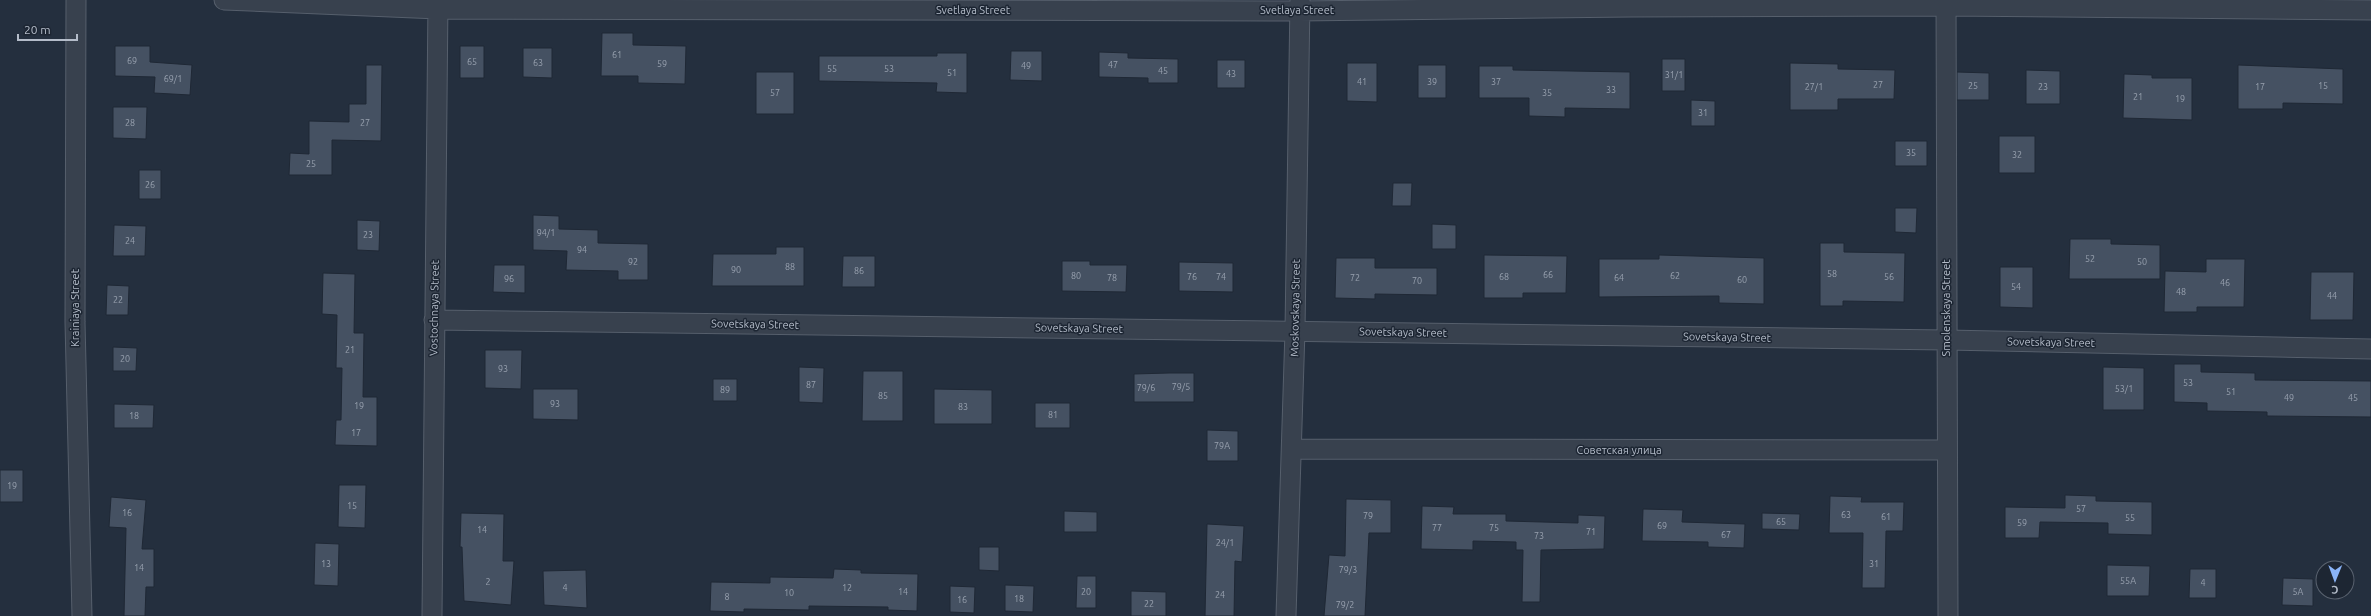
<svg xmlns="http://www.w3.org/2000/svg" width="2371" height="616" viewBox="0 0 2371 616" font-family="Ubuntu,sans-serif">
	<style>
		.building { fill: #455162; stroke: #1f2835 }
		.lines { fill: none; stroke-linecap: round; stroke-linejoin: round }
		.minor-casing { stroke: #565f6c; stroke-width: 21 }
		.minor { stroke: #38414e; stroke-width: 19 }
		.labels { text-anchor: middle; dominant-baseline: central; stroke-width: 3; stroke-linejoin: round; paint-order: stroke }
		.number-label { font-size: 9px; fill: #98a1af }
		.street-label { font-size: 11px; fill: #b4bcc9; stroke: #1d2633 }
	</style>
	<rect width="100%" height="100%" fill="#242f3e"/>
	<path class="building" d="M602 33H633V45L686 46 685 84 638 83V76H601Z
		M115 46H150V62L192 65 190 95 154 93 155 77 115 76Z
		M460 46H484V78H460Z
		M523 48H552V78L523 77Z
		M1011 51H1042V81L1010 80Z
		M1099 52 1128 53V58L1178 59V83H1148V78L1099 77Z
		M937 53H967V93L936 92 937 83 819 81V56H937Z
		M1662 59H1685V91H1662Z
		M1217 60H1245V88H1217Z
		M1347 63H1377V102L1347 101Z
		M1790 63 1838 64V69L1895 70 1894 99H1838V110H1790Z
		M366 65H382L381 141 332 140V175H289L290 153 309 154V121L349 122V104H366Z
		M1418 65H1446V98H1418Z
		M2238 65 2343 69V104L2283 103V109H2238Z
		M1479 66H1513V70L1630 72V109L1565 108V117L1529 116V98H1479Z
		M2026 70 2060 71V104H2026Z
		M756 72H794V114H756Z
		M1957 72 1989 73V100H1957Z
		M2124 74 2152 75V78H2192V120L2123 118Z
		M1691 100 1715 101V126H1691Z
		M113 107H147L146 139 113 138Z
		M1999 136H2035V173H1999Z
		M1895 141H1927V166H1895Z
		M139 170H161V199H139Z
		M1393 183H1412L1411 206H1392Z
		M1895 208H1917L1916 233 1895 232Z
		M533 215 559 216V229L598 230V243L648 244V280H618V271L566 270 567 251 533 250Z
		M357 220 380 221 379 251 357 250Z
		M1432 224 1456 225V249H1432Z
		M114 225 146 226 145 256H113Z
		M2070 239H2111V244L2160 245V279H2069Z
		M1820 243H1844V252L1905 253 1904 302 1843 301V306H1820Z
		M776 247H804V286H712L713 254H776Z
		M1484 255 1567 256 1566 293H1523V298H1484Z
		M1659 255 1764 258V304L1719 303V296L1599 297V259H1659Z
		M843 256H875V287H842Z
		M1336 258H1375V268H1437V295L1375 294V299L1335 298Z
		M2206 259H2245L2244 307H2197V312H2164L2165 271 2206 272Z
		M1062 261H1090V265H1127L1126 292 1062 291Z
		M1179 262 1233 263V292L1179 291Z
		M494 265H525V293L493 292Z
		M2000 267H2033V308L2000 307Z
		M2311 272H2354L2353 320H2310Z
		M323 273 355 274 354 333H364L363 397H377V446L335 445 336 420H341L342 368H336L337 315 322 314Z
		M107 285 129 286 128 315H106Z
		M113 347 137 348 136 371H113Z
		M485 350H522L521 389 485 388Z
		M2174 364H2201V372L2255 373V380L2371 381V417L2267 416V412L2207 411V403L2174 402Z
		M799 367 824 368 823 403 799 402Z
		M2103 367 2144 368V410H2103Z
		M863 371H903V421H862Z
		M1169 373H1194V402H1134V374Z
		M713 379H737V401H713Z
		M533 389H578V420L533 419Z
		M934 389 992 390V424H934Z
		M1035 403H1070V428H1035Z
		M114 404 154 405 153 428H114Z
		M1207 430 1238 431V461H1207Z
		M0 470H23V502H0Z
		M339 485H366L365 528 338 527Z
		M2065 495 2096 496V501L2152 502V535L2108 534V523L2040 522 2039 538H2005V507L2065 508Z
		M1830 496 1862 497 1861 502H1904L1903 531H1886L1885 588H1862L1863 533H1829Z
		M111 497 146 500 142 549H154V587H146L145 616H124L126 528 109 527Z
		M1346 499 1391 500V533H1369L1365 616H1324L1329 555 1345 556Z
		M1422 506 1454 507 1453 514H1506V521L1578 523V515L1605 516 1604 549 1541 550 1540 602H1522L1523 550H1516V542L1473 541V550L1421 549Z
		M1643 509 1683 510 1682 522 1745 524 1744 548 1708 547V542L1642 541Z
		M1064 511 1097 512V532H1064Z
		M461 513 504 514 503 561H514L511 605 464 601 462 547H460Z
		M1762 513 1800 514 1799 530 1762 529Z
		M1207 524 1244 526 1242 562 1235 561 1234 616H1205Z
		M315 543 339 544 338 586 314 585Z
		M979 547H999V571L979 570Z
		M2107 565 2150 566 2149 596H2107Z
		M834 569 861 570V573L918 574 917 611 888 610V607L809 606V610L744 609V612L710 611 711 582 770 583V577L833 578Z
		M2190 569H2216V598H2189Z
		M586 570 587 608 544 605 543 571Z
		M1077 576H1096V608H1076Z
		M2283 578 2313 579V606L2282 605Z
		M1005 585 1034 586 1033 612 1005 611Z
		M950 586 975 587 974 613 950 612Z
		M1131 591 1166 592V616H1131Z"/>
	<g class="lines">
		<g class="minor-casing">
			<path id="minor" d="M76 0 75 322 82 616
				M224 0 438 9 1299 11 1631 7 1946 6 2371 10
				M1946 0 1948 616
				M434 320 1946 340 2371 349
				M1292 449 1947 450
				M432 616 438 0
				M1286 616 1295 330 1300 0"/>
		</g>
		<use href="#minor" class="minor"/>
	</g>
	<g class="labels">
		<g class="number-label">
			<text x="617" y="55">61</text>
			<text x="132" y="61">69</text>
			<text x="472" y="62">65</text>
			<text x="538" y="63">63</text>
			<text x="662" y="64">59</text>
			<text x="1113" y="65">47</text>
			<text x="1026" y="66">49</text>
			<text x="832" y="69">55</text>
			<text x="889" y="69">53</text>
			<text x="1163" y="71">45</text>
			<text x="952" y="73">51</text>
			<text x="1231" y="74">43</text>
			<text x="1674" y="75">31/1</text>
			<text x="173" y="79">69/1</text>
			<text x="1362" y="82">41</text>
			<text x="1432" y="82">39</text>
			<text x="1496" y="82">37</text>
			<text x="1878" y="85">27</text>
			<text x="1973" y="86">25</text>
			<text x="2323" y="86">15</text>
			<text x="1814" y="87">27/1</text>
			<text x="2043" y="87">23</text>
			<text x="2260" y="87">17</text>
			<text x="1611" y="90">33</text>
			<text x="775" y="93">57</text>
			<text x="1547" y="93">35</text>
			<text x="2138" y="97">21</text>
			<text x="2180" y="99">19</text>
			<text x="1703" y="113">31</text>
			<text x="130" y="123">28</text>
			<text x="365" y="123">27</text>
			<text x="1911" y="153">35</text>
			<text x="2017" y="155">32</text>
			<text x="311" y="164">25</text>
			<text x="150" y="185">26</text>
			<text x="546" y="233">94/1</text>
			<text x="368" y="235">23</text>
			<text x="130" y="241">24</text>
			<text x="582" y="250">94</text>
			<text x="2090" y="259">52</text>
			<text x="633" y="262">92</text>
			<text x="2142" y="262">50</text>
			<text x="790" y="267">88</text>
			<text x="736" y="270">90</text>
			<text x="859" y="271">86</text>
			<text x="1832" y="274">58</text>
			<text x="1548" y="275">66</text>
			<text x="1076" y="276">80</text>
			<text x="1675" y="276">62</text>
			<text x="1192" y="277">76</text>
			<text x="1221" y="277">74</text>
			<text x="1504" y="277">68</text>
			<text x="1889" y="277">56</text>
			<text x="1112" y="278">78</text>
			<text x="1355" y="278">72</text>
			<text x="1619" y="278">64</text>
			<text x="509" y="279">96</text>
			<text x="1742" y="280">60</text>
			<text x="1417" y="281">70</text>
			<text x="2225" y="283">46</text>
			<text x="2016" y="287">54</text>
			<text x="2181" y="292">48</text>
			<text x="2332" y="296">44</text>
			<text x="118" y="300">22</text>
			<text x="350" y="350">21</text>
			<text x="125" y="359">20</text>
			<text x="503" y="369">93</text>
			<text x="2188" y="383">53</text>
			<text x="811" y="385">87</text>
			<text x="1181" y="387">79/5</text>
			<text x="1146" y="388">79/6</text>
			<text x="2124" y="389">53/1</text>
			<text x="725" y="390">89</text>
			<text x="2231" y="392">51</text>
			<text x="883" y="396">85</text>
			<text x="2289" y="398">49</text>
			<text x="2353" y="398">45</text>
			<text x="555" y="404">93</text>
			<text x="359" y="406">19</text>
			<text x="963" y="407">83</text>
			<text x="1053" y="415">81</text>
			<text x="134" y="416">18</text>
			<text x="356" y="433">17</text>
			<text x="1222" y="446">79А</text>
			<text x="12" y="486">19</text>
			<text x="352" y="506">15</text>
			<text x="2081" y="509">57</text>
			<text x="127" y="513">16</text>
			<text x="1846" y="515">63</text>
			<text x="1368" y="516">79</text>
			<text x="1886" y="517">61</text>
			<text x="2130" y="518">55</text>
			<text x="1781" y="522">65</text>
			<text x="2022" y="523">59</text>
			<text x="1662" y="526">69</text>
			<text x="1437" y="528">77</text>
			<text x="1494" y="528">75</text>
			<text x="482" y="530">14</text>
			<text x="1591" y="532">71</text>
			<text x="1726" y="535">67</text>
			<text x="1539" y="536">73</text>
			<text x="1225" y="543">24/1</text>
			<text x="326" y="564">13</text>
			<text x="1874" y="564">31</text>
			<text x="139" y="568">14</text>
			<text x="1348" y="570">79/3</text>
			<text x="2128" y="581">55А</text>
			<text x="488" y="582">2</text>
			<text x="2203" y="583">4</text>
			<text x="565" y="588">4</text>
			<text x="847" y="588">12</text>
			<text x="903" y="592">14</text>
			<text x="1086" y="592">20</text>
			<text x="2298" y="592">5А</text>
			<text x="789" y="593">10</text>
			<text x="1220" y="595">24</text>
			<text x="727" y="597">8</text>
			<text x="1019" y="599">18</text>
			<text x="962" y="600">16</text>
			<text x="1149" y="604">22</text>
			<text x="1345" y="605">79/2</text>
		</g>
		<g class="street-label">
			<text x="973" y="10">Svetlaya Street</text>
			<text x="1297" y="10">Svetlaya Street</text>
			<text transform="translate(75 308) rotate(-90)">Krainiaya Street</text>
			<text transform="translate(434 308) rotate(-89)">Vostochnaya Street</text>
			<text transform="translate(1295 308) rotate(-89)">Moskovskaya Street</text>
			<text transform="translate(1946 308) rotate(-90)">Smolenskaya Street</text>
			<text transform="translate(755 324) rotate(1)">Sovetskaya Street</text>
			<text transform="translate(1079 328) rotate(1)">Sovetskaya Street</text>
			<text transform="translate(1403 332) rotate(1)">Sovetskaya Street</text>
			<text transform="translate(1727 337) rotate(1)">Sovetskaya Street</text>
			<text transform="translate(2051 342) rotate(1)">Sovetskaya Street</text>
			<text x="1619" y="450">Советская улица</text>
		</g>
	</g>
	<g transform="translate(2335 580) rotate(181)"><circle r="19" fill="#1d2633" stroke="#59626f"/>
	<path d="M0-3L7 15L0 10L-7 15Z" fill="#8ab4f8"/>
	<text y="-6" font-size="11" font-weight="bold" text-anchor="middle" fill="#b4bcc9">С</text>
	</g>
	<path d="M18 34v6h59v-6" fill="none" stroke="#b4bcc9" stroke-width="2"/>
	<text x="24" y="34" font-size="12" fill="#b4bcc9" stroke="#1d2633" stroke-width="3" paint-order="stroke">20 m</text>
</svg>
